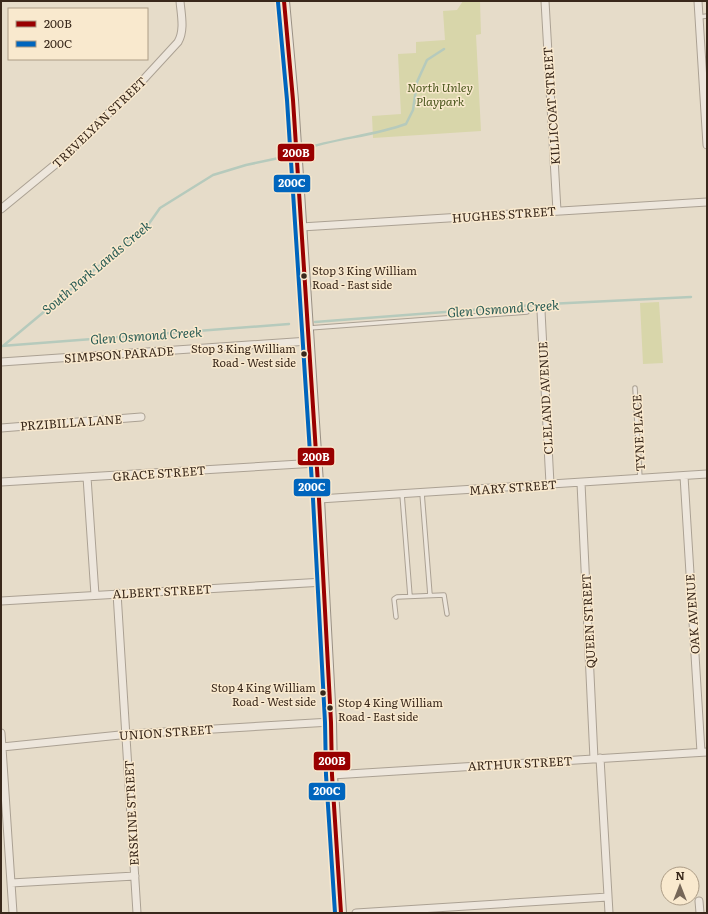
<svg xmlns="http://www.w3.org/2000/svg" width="708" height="914" viewBox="0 0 708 914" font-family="Literata,serif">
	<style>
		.green { fill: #d8d6aa }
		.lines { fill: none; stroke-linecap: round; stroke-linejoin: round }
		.stream { stroke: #b6cabc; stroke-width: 2.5 }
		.service-casing { stroke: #aba193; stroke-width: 5.5 }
		.minor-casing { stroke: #aba193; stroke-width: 9 }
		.secondary-casing { stroke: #9a9083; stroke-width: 12 }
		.service { stroke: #ede6dc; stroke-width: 3.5 }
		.minor { stroke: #ede6dc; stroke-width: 7 }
		.secondary { stroke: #ede6dc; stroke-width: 10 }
		.bus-1-casing { stroke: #f9e9ce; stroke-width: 7 }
		.bus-2-casing { stroke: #f9e9ce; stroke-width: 7 }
		.bus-1 { stroke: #900; stroke-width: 4 }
		.bus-2 { stroke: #0065bd; stroke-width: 4 }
		.bus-dot { fill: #39281b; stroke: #f9e9ce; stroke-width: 1.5 }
		.labels { text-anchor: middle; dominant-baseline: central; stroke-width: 3; stroke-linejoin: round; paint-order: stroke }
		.bus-label { font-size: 11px; fill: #39281b; stroke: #f9e9ce; text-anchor: start }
		.park-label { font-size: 12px; font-style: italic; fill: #4d581f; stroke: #f9e9ce }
		.street-label { font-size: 12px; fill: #39281b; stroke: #f9e9ce }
		.water-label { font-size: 13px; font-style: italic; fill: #285b54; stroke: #f9e9ce }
		.line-badge { stroke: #f9e9ce; stroke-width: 1.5 }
		.badge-label { font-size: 11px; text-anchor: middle; font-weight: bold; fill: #fff }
	</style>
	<rect width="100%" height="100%" fill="#e6dcc9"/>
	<path class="green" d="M463 1H480L481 34 476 35 481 131 373 138 372 116 401 114 398 54 416 53V42L445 40 443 11 457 10Z
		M659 302 663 363 643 364 640 303Z"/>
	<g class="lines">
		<path class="stream" d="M304 149C337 138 373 136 406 124L413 110 417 82 427 60 444 49
			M315 322 548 304 691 297
			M1 346 289 324
			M3 346 148 225 160 208 213 175 246 165 279 158"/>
		<g class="service-casing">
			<path id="service" d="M699 17 707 16
				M309 328 527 312
				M635 388 640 479
				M422 493 430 595
				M402 494 410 596
				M396 617 394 599 397 597 444 595 447 614"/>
		</g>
		<g class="minor-casing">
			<path id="minor" d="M545 1 557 211
				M698 1 707 145
				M1 209 57 163 143 80 178 42C185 30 181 14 180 1
				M301 227 707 202
				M541 311 550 484
				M1 362 309 341
				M1 428 141 417
				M684 476 701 752
				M87 477 95 595
				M1 482 317 463
				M581 483 594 759
				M319 499 707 474
				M117 593 137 913
				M1 601 324 582
				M1 733 13 913
				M2 747 130 734 331 722
				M600 758 609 913
				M332 775 707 752
				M11 883 135 876
				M699 901 700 913
				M356 913 608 897"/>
		</g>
		<g class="secondary-casing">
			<path id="secondary" d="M284 1 293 100 319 499 331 722 332 775 341 913"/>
		</g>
		<use href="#service" class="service"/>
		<use href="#minor" class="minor"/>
		<use href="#secondary" class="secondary"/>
		<g class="bus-1-casing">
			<path id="bus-1" d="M284 1 293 100 319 499 331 722 332 775 341 913"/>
		</g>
		<g class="bus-2-casing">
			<path id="bus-2" d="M278 2 287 100 313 499 325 722 326 775 335 913"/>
		</g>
		<use href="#bus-1" class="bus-1"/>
		<use href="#bus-2" class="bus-2"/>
	</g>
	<g class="bus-dot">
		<circle cx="304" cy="276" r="3.5"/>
		<circle cx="304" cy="354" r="3.5"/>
		<circle cx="323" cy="693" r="3.5"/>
		<circle cx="330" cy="708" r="3.5"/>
	</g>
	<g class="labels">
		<g class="bus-label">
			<text x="312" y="270">Stop 3 King William<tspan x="312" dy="14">Road - East side</tspan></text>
			<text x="296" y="348" text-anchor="end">Stop 3 King William<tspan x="296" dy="14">Road - West side</tspan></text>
			<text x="316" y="687" text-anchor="end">Stop 4 King William<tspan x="316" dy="14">Road - West side</tspan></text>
			<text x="338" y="702">Stop 4 King William<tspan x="338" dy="14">Road - East side</tspan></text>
		</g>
		<g class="park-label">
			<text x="440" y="87">North Unley<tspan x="440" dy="14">Playpark</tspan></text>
		</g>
		<g class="street-label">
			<text transform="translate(551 106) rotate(-94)">KILLICOAT STREET</text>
			<text transform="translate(99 122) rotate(-44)">TREVELYAN STREET</text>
			<text transform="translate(504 214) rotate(-4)">HUGHES STREET</text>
			<text transform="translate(119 354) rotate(-4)">SIMPSON PARADE</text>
			<text transform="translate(545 398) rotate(-93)">CLELAND AVENUE</text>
			<text transform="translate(71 422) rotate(-4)">PRZIBILLA LANE</text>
			<text transform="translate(638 433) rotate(-93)">TYNE PLACE</text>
			<text transform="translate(159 473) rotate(-4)">GRACE STREET</text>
			<text transform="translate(513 487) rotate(-4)">MARY STREET</text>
			<text transform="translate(162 591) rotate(-3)">ALBERT STREET</text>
			<text transform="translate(692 614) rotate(-94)">OAK AVENUE</text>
			<text transform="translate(588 621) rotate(-93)">QUEEN STREET</text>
			<text transform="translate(166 732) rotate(-4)">UNION STREET</text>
			<text transform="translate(520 763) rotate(-3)">ARTHUR STREET</text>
			<text transform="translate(131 813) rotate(-93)">ERSKINE STREET</text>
		</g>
		<g class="water-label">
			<text transform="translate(96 267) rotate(-40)">South Park Lands Creek</text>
			<text transform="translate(503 308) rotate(-4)">Glen Osmond Creek</text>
			<text transform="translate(146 335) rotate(-4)">Glen Osmond Creek</text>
		</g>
	</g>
	<g class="line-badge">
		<rect x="277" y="143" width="38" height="19" rx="4" fill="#900"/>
		<rect x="273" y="174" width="38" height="19" rx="4" fill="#0065bd"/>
		<rect x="297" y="447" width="38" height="19" rx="4" fill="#900"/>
		<rect x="293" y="478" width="38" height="19" rx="4" fill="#0065bd"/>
		<rect x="313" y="751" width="38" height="20" rx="4" fill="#900"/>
		<rect x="308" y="782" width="38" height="19" rx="4" fill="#0065bd"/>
	</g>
	<g class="badge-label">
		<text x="296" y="157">200B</text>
		<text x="292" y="187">200C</text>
		<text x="316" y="461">200B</text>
		<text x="312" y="491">200C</text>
		<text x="332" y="765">200B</text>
		<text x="327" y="795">200C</text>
	</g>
	<rect width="708" height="914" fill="none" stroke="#39281b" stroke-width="4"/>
	<rect x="8" y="8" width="140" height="52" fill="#f9e9ce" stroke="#ac9c86"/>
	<rect x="16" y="21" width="20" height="6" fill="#990000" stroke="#ac9c86"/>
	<text x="44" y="28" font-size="12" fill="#39281b">200B</text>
	<rect x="16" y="41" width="20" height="6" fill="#0065bd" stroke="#ac9c86"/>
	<text x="44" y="48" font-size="12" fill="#39281b">200C</text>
	<g transform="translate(680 886)"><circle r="19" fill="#f9e9ce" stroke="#ac9c86"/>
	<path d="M0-3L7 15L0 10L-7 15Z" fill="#766758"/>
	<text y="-6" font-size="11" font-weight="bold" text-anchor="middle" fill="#39281b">N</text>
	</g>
</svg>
